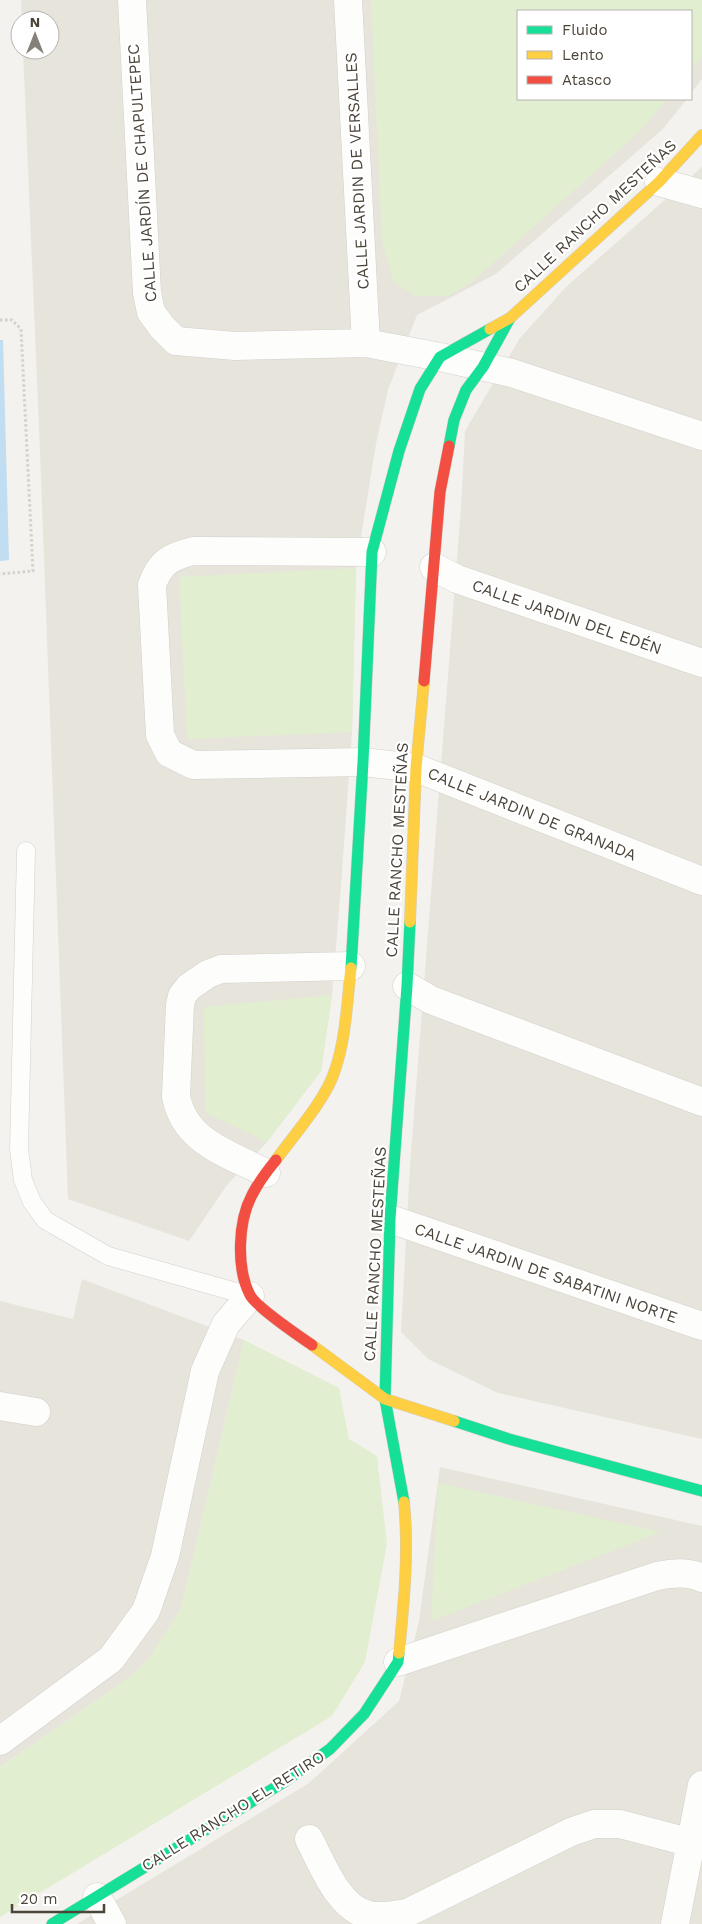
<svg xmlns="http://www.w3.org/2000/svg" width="702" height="1924" viewBox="0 0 702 1924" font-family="'Work Sans',sans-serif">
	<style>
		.residential { fill: #e7e4dc }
		.green { fill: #e1eecf }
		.water { fill: #c0ddf1 }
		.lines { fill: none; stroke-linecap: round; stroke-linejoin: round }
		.lane-casing { stroke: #d2d0cb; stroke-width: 19 }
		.street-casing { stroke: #d2d0cb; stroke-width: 29 }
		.fast-casing { stroke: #d3cfc5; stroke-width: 12 }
		.slow-casing { stroke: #d3cfc5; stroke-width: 12 }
		.jam-casing { stroke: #d3cfc5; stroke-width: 12 }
		.path { stroke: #d3d2cc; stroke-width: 3; stroke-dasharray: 2.5 2.5; stroke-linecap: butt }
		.lane { stroke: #fdfdfc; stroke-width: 18 }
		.street { stroke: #fdfdfc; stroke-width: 28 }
		.fast { stroke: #16e098; stroke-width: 11 }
		.slow { stroke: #ffcf43; stroke-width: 11 }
		.jam { stroke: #f24e42; stroke-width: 11 }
		.labels { text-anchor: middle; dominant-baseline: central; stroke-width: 4.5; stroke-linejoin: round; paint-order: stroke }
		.street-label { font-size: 16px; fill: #4b4439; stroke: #fff }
	</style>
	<rect width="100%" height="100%" fill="#f4f2ee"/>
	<path class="residential" d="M21 0H702V79L691 93V11H518V99H687L663 129 496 274 417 315 388 390 376 444 356 568 352 732 342 873 332 995 321 1071 267 1142 227 1185 189 1241 68 1199 40 452 23 50H50V20H22Z
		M702 167V1439L498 1393 428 1359 401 1332 410 1165 461 507 465 431 520 338 566 287Z
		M82 1279 244 1340 181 1609 148 1660 129 1678 0 1767V1301L73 1319Z
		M440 1467 702 1526V1924H77L309 1783 399 1701 419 1621Z"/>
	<path class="green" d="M371 0H702V56L691 70V11H518V99H667L641 130 471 283 448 296H415L394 282 382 242Z
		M356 568 352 732 187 739 179 577Z
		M332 995 321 1071 267 1142 205 1112 204 1007Z
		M244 1340 339 1388 349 1439 377 1456 387 1544 365 1662 332 1716 0 1917V1767L129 1678 148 1660 181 1609Z
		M438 1483 661 1532 431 1621Z"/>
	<path class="water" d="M0 340H3L9 560 0 561Z"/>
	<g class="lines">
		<g class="lane-casing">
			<path id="lane" d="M26 851 19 1149 23 1180 32 1202 45 1220 108 1256 250 1296"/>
		</g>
		<g class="street-casing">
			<path id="street" d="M132 0 147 293 151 312 162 327 176 341 235 346 366 343 440 357 512 373 702 436
				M348 0 366 343
				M659 182 702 194
				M372 552 193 551C170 557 160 562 152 585L160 735 169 753 193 765 363 762 416 768 702 881
				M434 567 457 579 702 663
				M407 986 431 1000 702 1102
				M266 1173C229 1154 184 1142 176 1096L180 1005 182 996 189 987 208 974 221 969 351 966
				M390 1219 702 1326
				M0 1406 36 1412
				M398 1662 657 1576C672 1573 688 1571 702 1578
				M0 1741 111 1659 146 1611 165 1556 205 1371 226 1324 250 1296
				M309 1839C322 1863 338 1909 369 1915 381 1918 395 1915 407 1913L571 1832 594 1824H620L692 1843
				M97 1897 112 1924
				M675 1924 702 1785"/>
		</g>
		<g class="fast-casing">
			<path id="fast" d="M449 446 454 420 466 390 483 367 510 318
				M351 968 363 762 372 552 399 451 420 389 440 357 490 329
				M454 1421 509 1439 702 1491
				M404 1502 385 1399 390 1219 407 986 410 922
				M52 1924 284 1782 330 1749 364 1714 398 1662 399 1653"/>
		</g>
		<g class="slow-casing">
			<path id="slow" d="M490 329 510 318 659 182 702 135
				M410 922 416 768 424 681
				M276 1160C293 1136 327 1098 335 1070 346 1038 347 1002 351 968
				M312 1345 385 1399 454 1421
				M399 1653C404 1602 409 1553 404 1502"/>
		</g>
		<g class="jam-casing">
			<path id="jam" d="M424 681 440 492 449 446
				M276 1160C267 1171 258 1183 252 1195 238 1221 236 1268 250 1295 256 1307 299 1336 312 1345"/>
		</g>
		<path class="path" d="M0 320H12L21 329 33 571 0 574"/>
		<use href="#lane" class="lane"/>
		<use href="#street" class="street"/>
		<use href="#fast" class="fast"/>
		<use href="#slow" class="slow"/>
		<use href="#jam" class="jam"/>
	</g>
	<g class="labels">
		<g class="street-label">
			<text transform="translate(357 171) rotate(-93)">CALLE JARDIN DE VERSALLES</text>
			<text transform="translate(142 173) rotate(-94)">CALLE JARDÍN DE CHAPULTEPEC</text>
			<text transform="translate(595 216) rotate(-43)">CALLE RANCHO MESTEÑAS</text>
			<text transform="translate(567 617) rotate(19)">CALLE JARDIN DEL EDÉN</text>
			<text transform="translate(532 814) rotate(22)">CALLE JARDIN DE GRANADA</text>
			<text transform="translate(397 850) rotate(-87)">CALLE RANCHO MESTEÑAS</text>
			<text transform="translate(375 1254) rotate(-87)">CALLE RANCHO MESTEÑAS</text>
			<text transform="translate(546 1273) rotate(19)">CALLE JARDIN DE SABATINI NORTE</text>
			<text transform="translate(233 1811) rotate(-32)">CALLE RANCHO EL RETIRO</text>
		</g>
	</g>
	<rect x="517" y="10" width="175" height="90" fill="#ffffff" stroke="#b7b4b0"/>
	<rect x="527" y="26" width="25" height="8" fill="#16e098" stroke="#b7b4b0"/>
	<text x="562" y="35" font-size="15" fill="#4b4439">Fluido</text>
	<rect x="527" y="51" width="25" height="8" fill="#ffcf43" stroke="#b7b4b0"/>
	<text x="562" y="60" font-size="15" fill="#4b4439">Lento</text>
	<rect x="527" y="76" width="25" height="8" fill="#f24e42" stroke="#b7b4b0"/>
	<text x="562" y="85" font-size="15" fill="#4b4439">Atasco</text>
	<g transform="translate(35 35)"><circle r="24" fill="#ffffff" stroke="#b7b4b0"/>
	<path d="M0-4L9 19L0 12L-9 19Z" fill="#868178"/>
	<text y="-8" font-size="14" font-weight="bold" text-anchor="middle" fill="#4b4439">N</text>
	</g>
	<path d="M12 1904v8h92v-8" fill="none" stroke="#4b4439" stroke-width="2.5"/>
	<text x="20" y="1904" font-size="15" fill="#4b4439" stroke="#ffffff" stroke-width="4" paint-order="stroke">20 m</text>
</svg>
